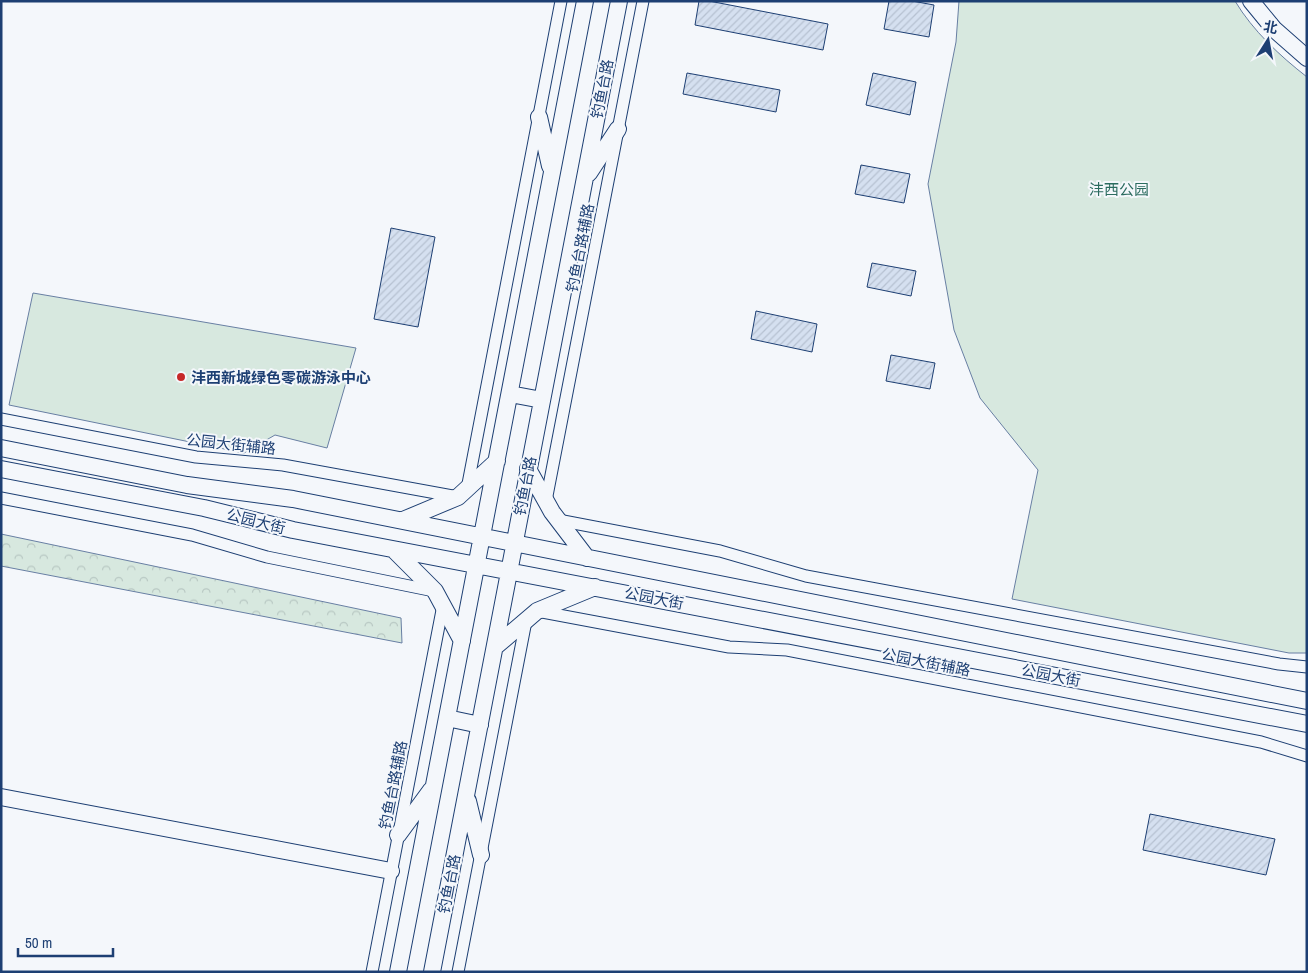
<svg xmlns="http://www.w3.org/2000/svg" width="1308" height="973" viewBox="0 0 1308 973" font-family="'Archivo Narrow','Noto Sans SC',sans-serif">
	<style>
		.forest { fill: url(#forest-crowns); stroke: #687fa3 }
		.green { fill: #d7e8df; stroke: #687fa3 }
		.building { fill: url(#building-hatch); stroke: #1d3f73 }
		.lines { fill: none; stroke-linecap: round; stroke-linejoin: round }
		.street-casing { stroke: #1d3f73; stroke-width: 13 }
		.secondary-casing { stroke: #1d3f73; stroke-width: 18 }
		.street { stroke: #f4f7fb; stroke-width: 11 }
		.secondary { stroke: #f4f7fb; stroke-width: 16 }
		.poi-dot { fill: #c62828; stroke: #f4f7fb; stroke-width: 2 }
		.labels { text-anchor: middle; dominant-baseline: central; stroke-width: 4; stroke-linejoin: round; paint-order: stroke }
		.street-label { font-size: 15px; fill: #1d3f73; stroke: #f4f7fb }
		.park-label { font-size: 15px; fill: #2c6c60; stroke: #f4f7fb }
		.poi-label { font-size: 15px; font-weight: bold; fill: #1d3f73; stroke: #f4f7fb; text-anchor: start }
	</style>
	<defs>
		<pattern id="forest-crowns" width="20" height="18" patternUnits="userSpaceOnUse" patternTransform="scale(1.25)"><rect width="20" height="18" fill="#d7e8df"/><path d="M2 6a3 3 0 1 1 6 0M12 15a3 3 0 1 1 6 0" fill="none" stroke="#b8c8c3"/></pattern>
		<pattern id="building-hatch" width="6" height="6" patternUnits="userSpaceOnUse" patternTransform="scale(1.25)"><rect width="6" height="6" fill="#d5e0f0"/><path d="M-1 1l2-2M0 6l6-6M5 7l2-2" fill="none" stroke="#b6c1d1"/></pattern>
	</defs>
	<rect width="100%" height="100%" fill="#f4f7fb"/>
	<path class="forest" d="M1 534 401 618 402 643 1 566Z"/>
	<path class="green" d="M959 1H1235C1253 31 1280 56 1307 77V653H1289L1012 599 1038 470 980 398 954 330 928 184 956 42Z
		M33 293 356 348 327 448 275 435 244 453 9 405Z"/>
	<path class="building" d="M699 1H709L828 24 823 50 695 25Z
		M889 1H912L934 5 929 37 884 29Z
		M687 73 780 90 776 112 683 94Z
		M873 73 916 82 910 115 866 105Z
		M861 165 910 174 904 203 855 194Z
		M391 228 435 237 418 327 374 319Z
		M872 263 916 271 911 296 867 287Z
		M756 311 817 324 812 352 751 339Z
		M891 355 935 363 930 389 886 381Z
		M1150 814 1275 839 1266 875 1143 850Z"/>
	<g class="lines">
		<g class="street-casing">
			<path id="street" d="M1 419 196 457 283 465 458 497
				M467 489 561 1
				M1 498 192 535 267 557 434 591
				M546 501 643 1
				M558 520 720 551 806 576 1279 664 1307 667
				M537 611 729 647 787 650 1261 742 1307 756
				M372 972 443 605
				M458 972 526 621"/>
		</g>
		<g class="secondary-casing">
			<path id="secondary" d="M1251 1 1274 29 1307 58
				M539 117 550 166
				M589 173 618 129
				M510 394 542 400
				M1 448 187 485 293 499 1307 701
				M1 469 204 508 293 530 1307 724
				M528 469 552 512 587 558
				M403 520 458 497 497 461
				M394 550 435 591 462 641
				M495 647 537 611 595 587
				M447 718 480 725
				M1 797 391 871
				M468 801 481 855
				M398 835 431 790
				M398 972 585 1
				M432 972 619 1"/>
		</g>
		<use href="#street" class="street"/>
		<use href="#secondary" class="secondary"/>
	</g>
	<circle class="poi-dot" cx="181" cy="377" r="5"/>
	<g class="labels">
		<g class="street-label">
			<text transform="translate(602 89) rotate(-79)">钓鱼台路</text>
			<text transform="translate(580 248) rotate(-79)">钓鱼台路辅路</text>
			<text transform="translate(231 444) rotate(6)">公园大街辅路</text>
			<text transform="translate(525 486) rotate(-79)">钓鱼台路</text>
			<text transform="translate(256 521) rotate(14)">公园大街</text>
			<text transform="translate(654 598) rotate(11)">公园大街</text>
			<text transform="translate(926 662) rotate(11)">公园大街辅路</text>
			<text transform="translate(1051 675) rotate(11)">公园大街</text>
			<text transform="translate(393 785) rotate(-79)">钓鱼台路辅路</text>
			<text transform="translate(449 884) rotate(-79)">钓鱼台路</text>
		</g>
		<g class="park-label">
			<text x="1119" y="189">沣西公园</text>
		</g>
		<g class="poi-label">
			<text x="191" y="377">沣西新城绿色零碳游泳中心</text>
		</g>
	</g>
	<rect width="1308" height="973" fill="none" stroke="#1d3f73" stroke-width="5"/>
	<g transform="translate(1268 40) rotate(11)" stroke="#f4f7fb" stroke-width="4" paint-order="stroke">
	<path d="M0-4L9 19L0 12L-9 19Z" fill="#1d3f73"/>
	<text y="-8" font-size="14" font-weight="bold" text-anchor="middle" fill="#1d3f73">北</text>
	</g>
	<path d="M18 948v8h95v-8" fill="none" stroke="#1d3f73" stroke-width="2.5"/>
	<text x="25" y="948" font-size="15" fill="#1d3f73" stroke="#f4f7fb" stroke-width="4" paint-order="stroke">50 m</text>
</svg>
